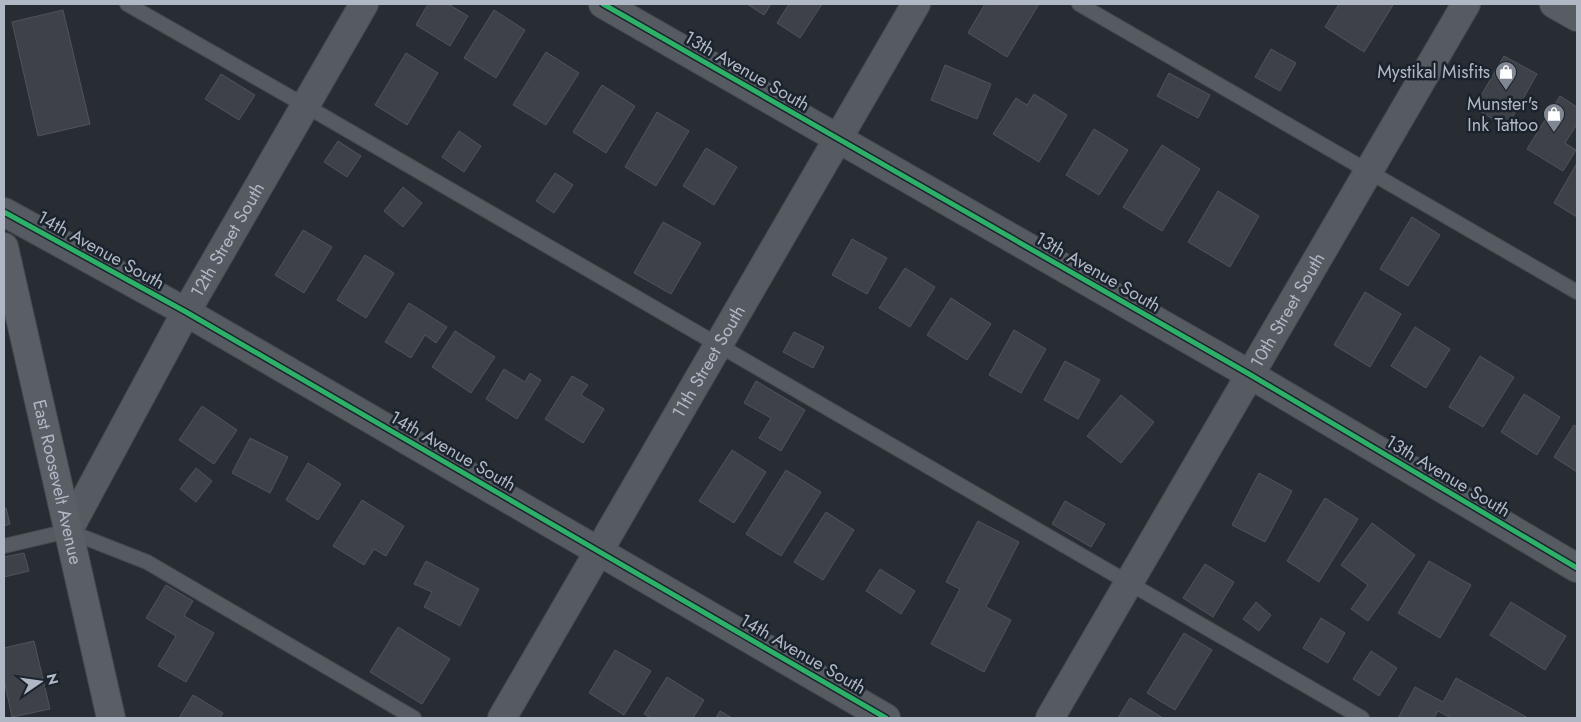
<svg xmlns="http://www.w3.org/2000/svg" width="1581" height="722" viewBox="0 0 1581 722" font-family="Jost,sans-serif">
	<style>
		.building { fill: #3e4248; stroke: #4f545b }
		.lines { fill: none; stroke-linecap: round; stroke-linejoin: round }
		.lane-casing { stroke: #44494e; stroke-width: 16 }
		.street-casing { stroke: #44494e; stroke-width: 30 }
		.secondary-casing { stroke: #44494e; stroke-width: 30 }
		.primary-casing { stroke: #444950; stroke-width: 30 }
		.lane { stroke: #565a61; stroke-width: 14 }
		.street { stroke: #565a61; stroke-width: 28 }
		.secondary { stroke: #5a5f66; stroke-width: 28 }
		.primary { stroke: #585d63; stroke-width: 28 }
		.cycleway-casing { stroke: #1b232d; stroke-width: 8 }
		.cycleway { stroke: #2db169; stroke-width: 5 }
		.labels { text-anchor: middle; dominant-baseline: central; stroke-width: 5; stroke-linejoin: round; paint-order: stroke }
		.street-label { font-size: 18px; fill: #b0b8c5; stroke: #1b232d }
		.poi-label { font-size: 18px; fill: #b0b8c5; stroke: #1b232d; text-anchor: end }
	</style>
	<rect width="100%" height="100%" fill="#272d33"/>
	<path class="building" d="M428 4H448L468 16 450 46 416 25Z
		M747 4H771L764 15Z
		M789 4H822L800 38 777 23Z
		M985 4H1039L1007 57 968 33Z
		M1339 4H1390L1393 5 1364 52 1325 27Z
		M63 10 90 124 38 136 12 22Z
		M494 10 525 30 496 78 464 58Z
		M1271 49 1296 63 1280 91 1255 77Z
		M546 52 579 73 546 125 513 105Z
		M406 53 438 73 407 125 375 105Z
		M1504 56 1537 74 1507 127 1474 108Z
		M945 65 991 84 977 119 931 100Z
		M1169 73 1210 95 1198 118 1157 96Z
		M221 74 255 95 239 120 205 99Z
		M602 85 635 106 606 153 573 132Z
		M1034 94 1067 115 1039 162 993 134 1016 98 1027 105Z
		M1560 96 1577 107V124L1565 143 1576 150 1563 171 1527 149Z
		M657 112 689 131 656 186 625 167Z
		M1094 129 1128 150 1099 195 1066 175Z
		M459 131 481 146 464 172 442 157Z
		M338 141 361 156 347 177 324 162Z
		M1162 145 1200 169 1162 231 1123 207Z
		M706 148 737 167 714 205 683 186Z
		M1577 163V217L1554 203Z
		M555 173 573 185 554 213 536 201Z
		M403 187 422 203 403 227 384 211Z
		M1218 191 1259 216 1230 267 1188 242Z
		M1412 217 1440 235 1408 286 1380 269Z
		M663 222 701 243 671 294 634 273Z
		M303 230 332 247 304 293 275 275Z
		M852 239 887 258 867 294 832 275Z
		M365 255 394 273 366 318 337 300Z
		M905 268 935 287 910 327 879 308Z
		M1365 292 1401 314 1370 367 1334 345Z
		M951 298 991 324 967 360 927 335Z
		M409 303 447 327 436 343 425 335 411 358 385 342Z
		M1415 327 1450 349 1426 388 1391 366Z
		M1014 330 1046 349 1021 393 989 375Z
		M455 331 495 357 471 393 432 367Z
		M794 332 824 347 813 368 783 352Z
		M1480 356 1514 377 1483 427 1449 407Z
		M1065 361 1100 380 1078 419 1044 400Z
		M504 369 525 382 530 373 541 380 517 419 486 399Z
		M572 376 588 385 581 395 604 409 583 443 545 419Z
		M756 381 805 410 781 451 759 438 771 418 744 403Z
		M1524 394 1560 417 1537 455 1501 432Z
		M1121 395 1154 422 1121 463 1087 436Z
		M202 406 237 430 214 464 179 440Z
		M1574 425 1577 427V472L1554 457Z
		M250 438 288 457 270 493 232 473Z
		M732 450 766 472 734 523 699 501Z
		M308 463 341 484 318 520 286 500Z
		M196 468 212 481 196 502 180 489Z
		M786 470 821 492 781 556 746 534Z
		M1259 473 1292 491 1265 542 1232 525Z
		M1325 498 1358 519 1319 582 1287 561Z
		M362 500 404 526 386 556 374 549 364 565 333 546Z
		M1065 501 1105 524 1091 547 1052 524Z
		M6 508 10 524 4 526V509Z
		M826 512 854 530 823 580 794 562Z
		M978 521 1019 542 986 607 1011 620 984 672 931 644 960 589 946 582Z
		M1372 523 1415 555 1368 621 1351 609 1368 585 1341 565Z
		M24 553 29 571 4 577V557Z
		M426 561 479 589 460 626 424 607 432 592 414 584Z
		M1429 561 1471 585 1440 638 1398 613Z
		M1205 564 1234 582 1213 617 1183 598Z
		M880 569 915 591 901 614 866 591Z
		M166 585 193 601 184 616 214 633 186 682 158 666 176 636 146 618Z
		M1256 602 1271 615 1259 631 1243 619Z
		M1511 602 1566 636 1545 670 1490 635Z
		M1321 618 1345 633 1328 663 1303 648Z
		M398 627 450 659 422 704 370 672Z
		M1184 633 1212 650 1175 710 1147 693Z
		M34 641 50 709 12 717 4 680V648Z
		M615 650 651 671 624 715 589 693Z
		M1371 651 1397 668 1379 696 1353 679Z
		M667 677 704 700 693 718H651L644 714Z
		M1456 678 1528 718H1451L1438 711 1434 718H1398L1415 687 1443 702Z
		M193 695 223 713 220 718H179Z
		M1130 698 1163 718H1118Z
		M720 711 732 718H716Z"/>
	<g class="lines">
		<g class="lane-casing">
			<path id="lane" d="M127 4 306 106 1362 718
				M1079 4 1577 292
				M4 546 68 531 147 562 414 718"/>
		</g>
		<g class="street-casing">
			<g id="street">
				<path d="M603 4 1249 374 1577 568"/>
				<path d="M4 212 186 312 886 718"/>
				<path id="s1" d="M68 531 186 312 364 4"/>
				<path id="s2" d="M502 718 916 4"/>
				<path id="s3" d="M1050 718 1466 4"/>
			</g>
		</g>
		<g class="secondary-casing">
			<g id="secondary">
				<path id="s4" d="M4 247 111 718"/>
			</g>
		</g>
		<g class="primary-casing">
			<path id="primary" d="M1554 4 1577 17"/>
		</g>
		<use href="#lane" class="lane"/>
		<use href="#street" class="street"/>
		<use href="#secondary" class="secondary"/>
		<use href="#primary" class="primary"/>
		<g class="cycleway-casing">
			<path id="cycleway" d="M603 4 1249 374 1577 568
				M4 212 186 312 886 718"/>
		</g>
		<use href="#cycleway" class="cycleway"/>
	</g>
	<defs>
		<g id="shop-pin" transform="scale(1.125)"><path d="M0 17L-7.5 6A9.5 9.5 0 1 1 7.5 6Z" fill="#808792" stroke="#1b232d"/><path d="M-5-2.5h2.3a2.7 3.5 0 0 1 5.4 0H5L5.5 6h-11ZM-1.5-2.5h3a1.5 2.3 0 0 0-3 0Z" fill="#fff"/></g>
	</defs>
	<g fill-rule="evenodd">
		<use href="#shop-pin" x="1506" y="72"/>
		<use href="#shop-pin" x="1554" y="114"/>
	</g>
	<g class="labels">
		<g class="street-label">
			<text transform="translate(747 71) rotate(30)">13th Avenue South</text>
			<text stroke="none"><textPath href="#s1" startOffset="332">12th Street South</textPath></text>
			<text transform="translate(101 250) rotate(29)">14th Avenue South</text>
			<text transform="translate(1098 272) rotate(30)">13th Avenue South</text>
			<text stroke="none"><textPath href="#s3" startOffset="472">10th Street South</textPath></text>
			<text stroke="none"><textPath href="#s2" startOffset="412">11th Street South</textPath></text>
			<text transform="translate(453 451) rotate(30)">14th Avenue South</text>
			<text transform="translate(1448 476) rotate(31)">13th Avenue South</text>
			<text stroke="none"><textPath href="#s4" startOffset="241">East Roosevelt Avenue</textPath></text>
			<text transform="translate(803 654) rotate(30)">14th Avenue South</text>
		</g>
		<g class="poi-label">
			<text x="1490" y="72">Mystikal Misfits</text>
			<text x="1538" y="104">Munster's<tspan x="1538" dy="21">Ink Tattoo</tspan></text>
		</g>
	</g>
	<rect width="1581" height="722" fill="none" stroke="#b0b8c5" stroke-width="10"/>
	<g transform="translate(40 682) rotate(77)" stroke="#1b232d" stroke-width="4" paint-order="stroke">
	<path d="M0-4L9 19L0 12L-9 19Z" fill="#b0b8c5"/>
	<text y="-8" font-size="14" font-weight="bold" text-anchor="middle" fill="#b0b8c5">N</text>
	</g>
</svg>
